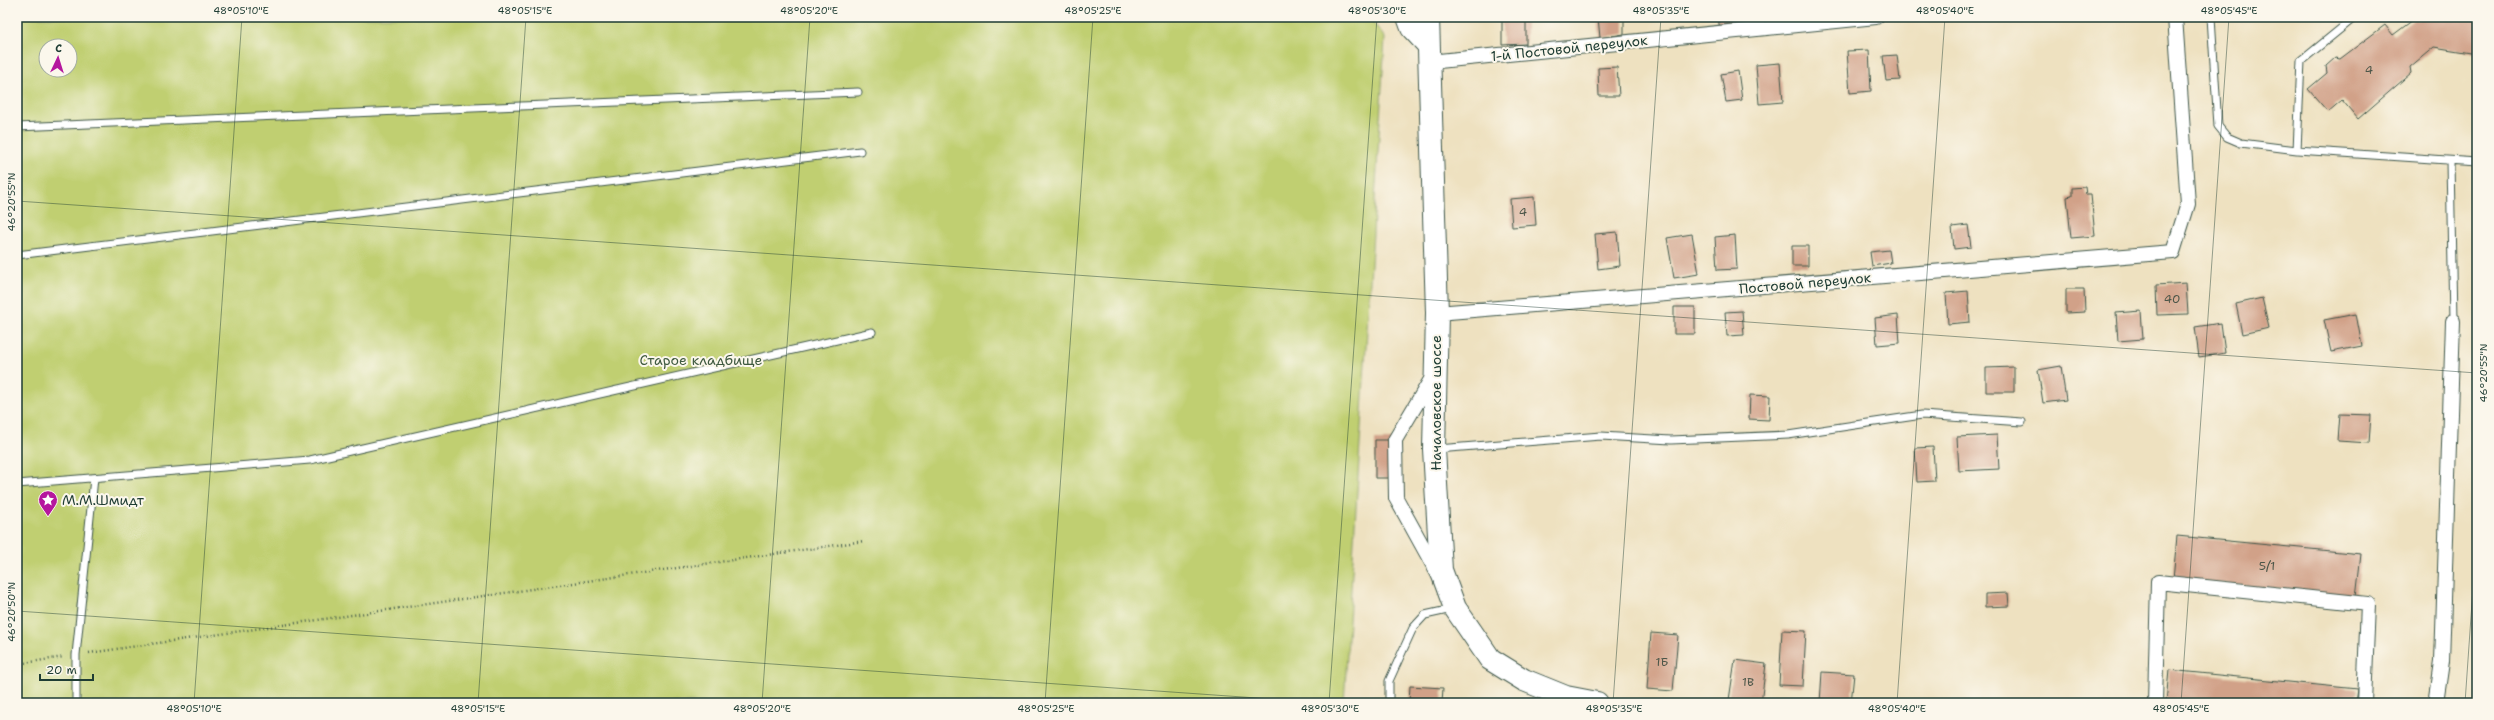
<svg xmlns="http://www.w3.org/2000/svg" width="2494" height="720" viewBox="0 0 2494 720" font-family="'Shantell Sans',sans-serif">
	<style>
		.green { fill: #c0cf71; stroke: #708652; fill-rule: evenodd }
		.building { fill: #d1a188 }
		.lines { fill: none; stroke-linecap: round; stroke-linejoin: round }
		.lane-casing { stroke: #3e5649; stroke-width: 9 }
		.street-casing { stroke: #3e5649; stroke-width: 16 }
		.primary-casing { stroke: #3e5649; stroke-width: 24 }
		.path { stroke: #3e5649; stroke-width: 2.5; stroke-dasharray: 1 3; stroke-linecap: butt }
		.lane { stroke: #fff; stroke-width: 7 }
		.street { stroke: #fff; stroke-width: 14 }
		.primary { stroke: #fff; stroke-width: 22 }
		.ticks { fill: none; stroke: #1f3d34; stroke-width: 1; stroke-opacity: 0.45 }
		.labels { text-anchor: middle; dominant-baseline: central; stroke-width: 4; stroke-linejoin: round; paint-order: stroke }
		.number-label { font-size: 12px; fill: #4c5649 }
		.street-label { font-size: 14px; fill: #1f3d34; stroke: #fbf7ec }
		.park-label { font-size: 14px; fill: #3f5a40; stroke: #fbf7ec }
		.poi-label { font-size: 14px; fill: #1f3d34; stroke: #fbf7ec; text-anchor: start }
		.neatline { fill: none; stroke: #1f3d34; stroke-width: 1.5 }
		.ticks-label { font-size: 10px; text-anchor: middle; fill: #1f3d34 }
	</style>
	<rect width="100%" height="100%" fill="#fbf7ec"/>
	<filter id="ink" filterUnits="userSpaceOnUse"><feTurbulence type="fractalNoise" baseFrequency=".025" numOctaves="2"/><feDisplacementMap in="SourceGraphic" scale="8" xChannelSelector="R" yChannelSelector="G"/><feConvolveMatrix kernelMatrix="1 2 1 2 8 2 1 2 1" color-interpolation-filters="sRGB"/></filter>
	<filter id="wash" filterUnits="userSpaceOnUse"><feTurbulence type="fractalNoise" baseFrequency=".012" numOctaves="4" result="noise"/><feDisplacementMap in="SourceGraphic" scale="16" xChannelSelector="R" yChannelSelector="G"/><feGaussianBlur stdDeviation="0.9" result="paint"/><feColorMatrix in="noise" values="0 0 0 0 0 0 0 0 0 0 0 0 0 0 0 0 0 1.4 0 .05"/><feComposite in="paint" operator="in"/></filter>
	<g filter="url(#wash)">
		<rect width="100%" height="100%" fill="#eee1c0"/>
		<path class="green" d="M17 17H1369L1385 38 1344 703H17ZM46 46H70V70H46Z"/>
		<g id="blocks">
			<path class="building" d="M1502 17H1526V44L1502 45Z
				M1598 17H1624V34L1600 38Z
				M1718 17H1748L1749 24 1720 30Z
				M2424 17H2477V54L2434 47 2410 67 2411 73 2358 119 2342 100 2328 112 2308 89 2327 73 2326 66 2335 58 2340 59 2385 25 2393 35 2413 20 2419 21Z
				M1869 50 1871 91 1850 93 1847 51Z
				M1897 55 1900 80 1886 81 1883 56Z
				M1780 63 1783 102 1759 104 1756 65Z
				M1617 67 1619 96H1599L1598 68Z
				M1738 71 1742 100 1726 102 1721 74Z
				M2085 187 2086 195H2091L2095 236 2071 238 2067 197 2072 196V188Z
				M1534 197 1536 225 1512 227 1510 199Z
				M1968 225 1971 247 1954 249 1952 227Z
				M1617 232 1620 266 1598 269 1595 234Z
				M1692 234 1699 274 1674 278 1667 238Z
				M1735 235 1737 269 1717 270 1715 237Z
				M1792 246H1808V266H1792Z
				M1889 250 1891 263 1872 266 1870 252Z
				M2186 283 2188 314 2157 315 2156 285Z
				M2066 289H2084L2085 312 2066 313Z
				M1968 291 1970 322 1948 324 1946 293Z
				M2262 298 2269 328 2242 334 2236 304Z
				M1674 307H1695V334H1674Z
				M1742 311 1744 335 1727 336 1725 312Z
				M2141 311 2143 339 2118 341 2116 313Z
				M2356 314 2362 346 2331 352 2324 320Z
				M1898 315 1900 343 1877 345 1875 318Z
				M2221 323 2225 353 2199 357 2195 327Z
				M2061 366 2066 400 2043 403 2038 370Z
				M2014 367V392H1986V368Z
				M1750 395 1770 396 1769 420 1749 419Z
				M2340 414 2371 415 2369 443 2338 441Z
				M1997 435 1999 469 1959 471 1957 437Z
				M1375 440H1395V478H1375Z
				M1933 447 1935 481 1917 482 1915 448Z
				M2177 536 2361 554 2356 597 2173 579Z
				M2008 593 2009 606 1985 607V594Z
				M1782 630 1806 631 1803 686 1779 685Z
				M1651 633 1678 635 1673 691 1647 689Z
				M1735 660 1766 664 1761 703 1729 700Z
				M2169 670 2357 689 2355 703H2166Z
				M1822 672 1854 674 1851 703H1820Z
				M1410 686 1443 688 1442 703H1409Z"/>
		</g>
	</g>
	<g filter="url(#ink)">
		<use href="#blocks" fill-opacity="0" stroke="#3e5649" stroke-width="1"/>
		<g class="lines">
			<g class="lane-casing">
				<path id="lane" d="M2211 17 2218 126 2227 137 2241 143 2297 150 2477 162
					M17 127 858 92
					M2297 150 2301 61 2355 17
					M2450 161 2453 321
					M17 255 860 151
					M1437 449 1601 436 1671 440 1788 435 1922 415 2022 422
					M17 484 310 460 872 332
					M76 703V655L94 478
					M1389 703V681L1413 628 1425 615 1452 609"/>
			</g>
			<g class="street-casing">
				<path id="street" d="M1429 62 1876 17
					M1437 313 2173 252 2188 204 2175 17
					M1433 376 1395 440 1396 498 1438 574
					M2155 703 2158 582 2368 604 2364 703
					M2436 703 2442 662 2453 321"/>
			</g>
			<g class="primary-casing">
				<path id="primary" d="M1408 17 1412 28 1428 45
					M1428 17 1437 313 1434 449 1441 570 1455 608 1490 659 1524 680 1566 697 1597 703"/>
			</g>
			<path class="path" d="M89 653 864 541
				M17 664 64 657"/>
			<use href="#lane" class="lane"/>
			<use href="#street" class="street"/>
			<use href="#primary" class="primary"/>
		</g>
	</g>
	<path class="ticks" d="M17 201 2477 373M17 611 1328 703M194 703 242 17M478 703 526 17M762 703 810 17M1045 703 1093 17M1329 703 1377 17M1613 703 1661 17M1897 703 1945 17M2181 703 2229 17M2465 703 2477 530"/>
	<defs>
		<g id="sight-pin" transform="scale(1)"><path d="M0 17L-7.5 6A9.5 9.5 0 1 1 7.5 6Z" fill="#b5179e" stroke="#fbf7ec"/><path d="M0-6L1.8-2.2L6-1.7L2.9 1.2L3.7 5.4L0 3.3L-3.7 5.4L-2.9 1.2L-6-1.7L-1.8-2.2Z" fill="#fff"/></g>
	</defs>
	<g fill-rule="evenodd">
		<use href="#sight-pin" x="48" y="500"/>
	</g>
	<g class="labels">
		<g class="number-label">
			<text x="2369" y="70">4</text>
			<text x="1523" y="212">4</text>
			<text x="2172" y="299">40</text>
			<text x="2267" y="566">5/1</text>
			<text x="1662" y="662">1Б</text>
			<text x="1748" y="682">1В</text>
		</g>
		<g class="street-label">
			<text transform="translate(1569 48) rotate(-6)">1-й Постовой переулок</text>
			<text transform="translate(1805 283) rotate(-5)">Постовой переулок</text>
			<text transform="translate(1436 403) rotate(-90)">Началовское шоссе</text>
		</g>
		<g class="park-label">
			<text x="701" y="360">Старое кладбище</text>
		</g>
		<g class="poi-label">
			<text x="62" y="500">М.М.Шмидт</text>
		</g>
	</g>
	<rect width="2494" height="720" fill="none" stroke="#fbf7ec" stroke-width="44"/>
	<g transform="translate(58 58) rotate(4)"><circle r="19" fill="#fbf7ec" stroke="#a3ada2"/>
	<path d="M0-3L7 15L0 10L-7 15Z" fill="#b5179e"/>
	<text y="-6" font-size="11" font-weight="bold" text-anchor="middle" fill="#1f3d34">С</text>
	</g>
	<path d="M40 674v6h53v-6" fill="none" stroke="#1f3d34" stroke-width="2"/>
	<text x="46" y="674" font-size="12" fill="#1f3d34" stroke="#fbf7ec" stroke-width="3" paint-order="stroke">20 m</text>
	<rect x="22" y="22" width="2450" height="676" class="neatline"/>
	<g class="ticks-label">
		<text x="241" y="14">48°05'10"E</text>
		<text x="525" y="14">48°05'15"E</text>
		<text x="809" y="14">48°05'20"E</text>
		<text x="1093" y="14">48°05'25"E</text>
		<text x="1377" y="14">48°05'30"E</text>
		<text x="1661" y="14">48°05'35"E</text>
		<text x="1945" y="14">48°05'40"E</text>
		<text x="2229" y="14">48°05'45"E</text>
		<text transform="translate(11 202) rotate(-90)" y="4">46°20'55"N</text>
		<text transform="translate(2483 373) rotate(-90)" y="4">46°20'55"N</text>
		<text transform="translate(11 612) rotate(-90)" y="4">46°20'50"N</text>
		<text x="194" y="712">48°05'10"E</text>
		<text x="478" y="712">48°05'15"E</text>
		<text x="762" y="712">48°05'20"E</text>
		<text x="1046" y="712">48°05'25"E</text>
		<text x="1330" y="712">48°05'30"E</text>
		<text x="1614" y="712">48°05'35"E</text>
		<text x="1897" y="712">48°05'40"E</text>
		<text x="2181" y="712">48°05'45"E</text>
	</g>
</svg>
